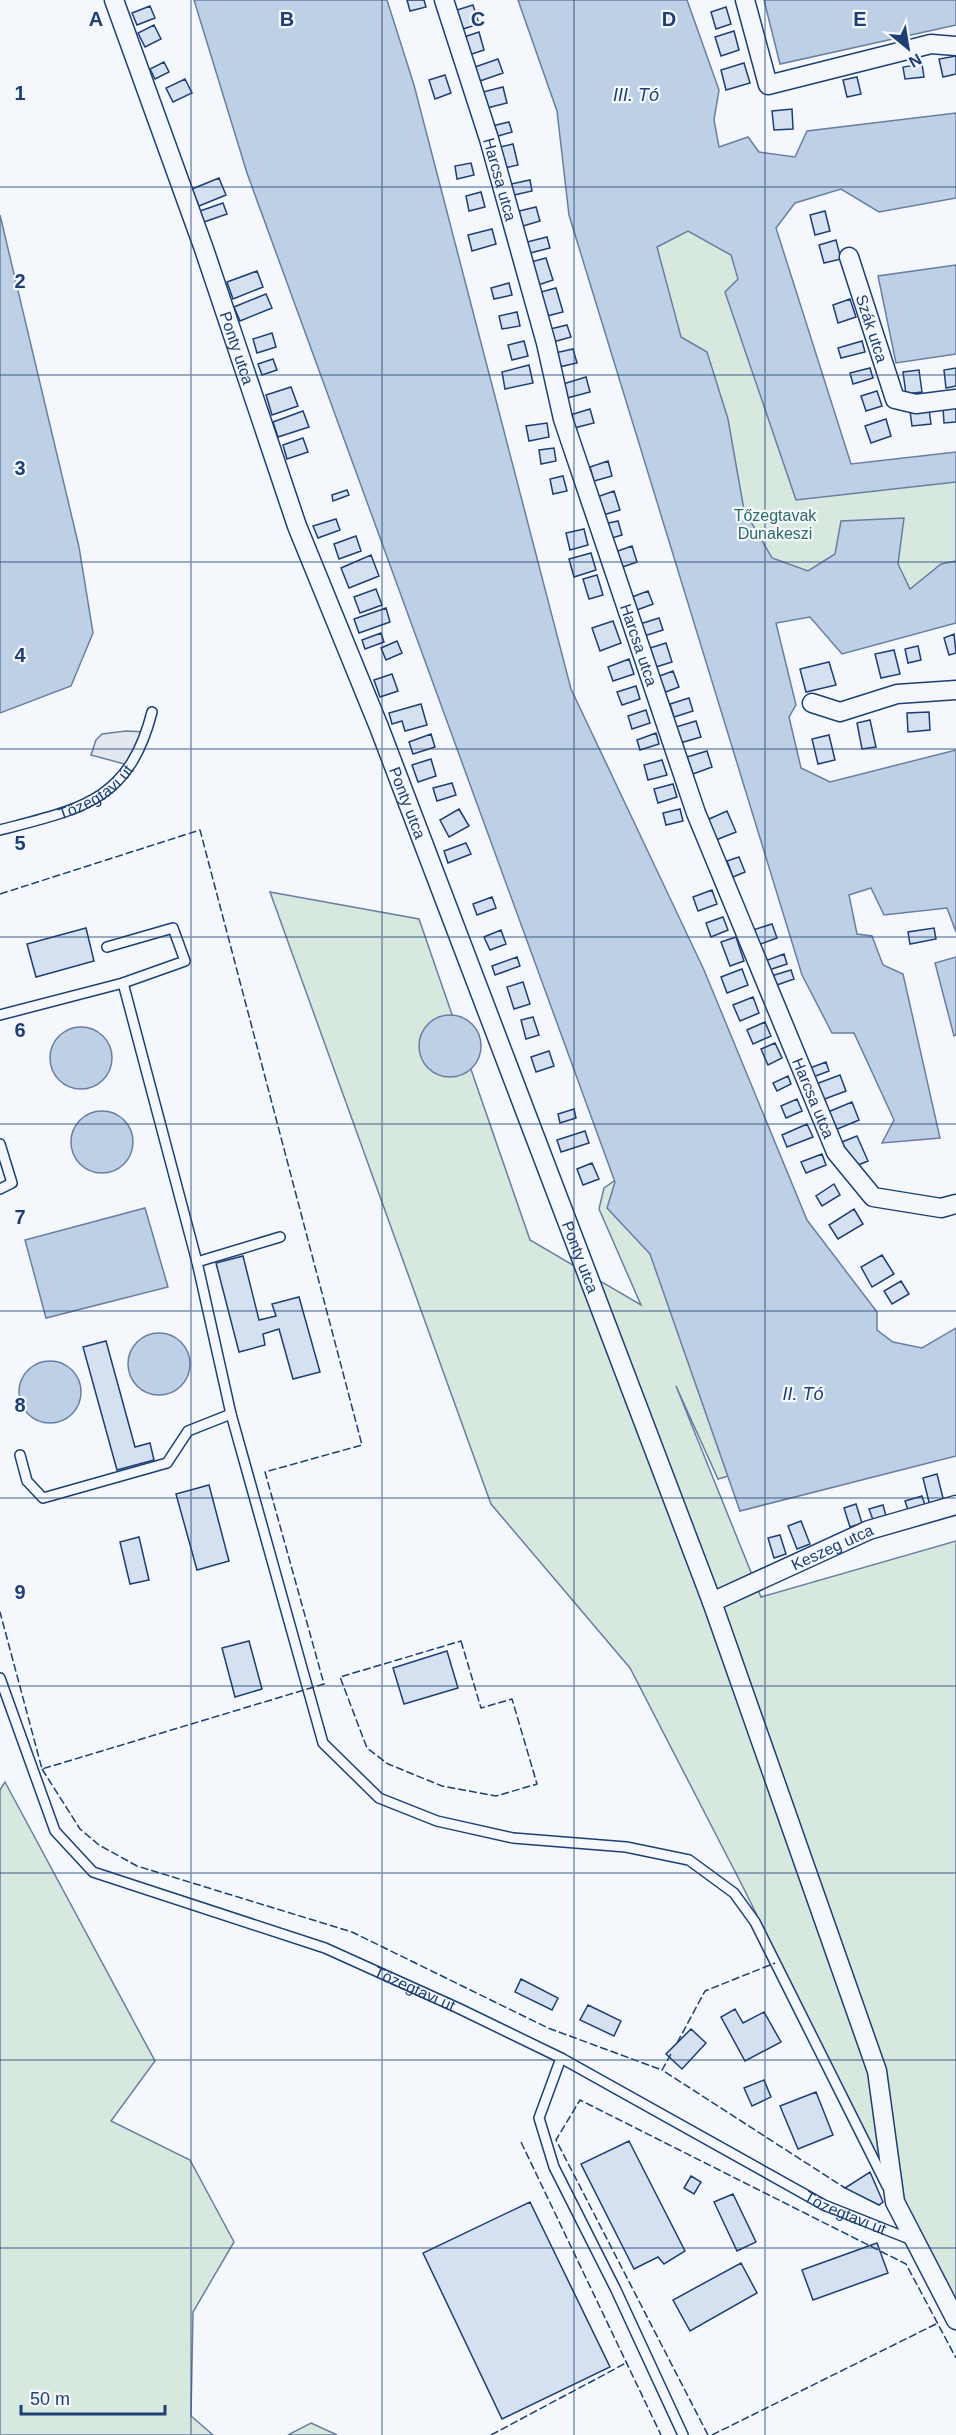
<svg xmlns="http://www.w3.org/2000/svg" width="956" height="2435" viewBox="0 0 956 2435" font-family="Helvetica,sans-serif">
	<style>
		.green { fill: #d7e8df; stroke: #687fa3; stroke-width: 1.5 }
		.parking { fill: #e3e8f0; stroke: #687fa3; stroke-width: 1.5 }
		.water { fill: #bed0e5; stroke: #687fa3; stroke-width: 1.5 }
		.building { fill: #d5e0f0; stroke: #1d3f73; stroke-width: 1.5 }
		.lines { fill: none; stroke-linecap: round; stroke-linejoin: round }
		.service-casing { stroke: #1d3f73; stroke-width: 12 }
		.minor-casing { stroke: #1d3f73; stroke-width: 21 }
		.service { stroke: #f4f7fb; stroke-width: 9 }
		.minor { stroke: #f4f7fb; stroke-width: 18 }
		.fence { stroke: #1d3f73; stroke-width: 1.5; stroke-dasharray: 8 3; stroke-linecap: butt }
		.grid { fill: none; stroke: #1d3f73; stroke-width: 1.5; stroke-opacity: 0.55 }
		.labels { text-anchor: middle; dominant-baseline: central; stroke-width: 4.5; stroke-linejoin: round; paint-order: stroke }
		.street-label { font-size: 16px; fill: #1d3f73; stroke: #f4f7fb }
		.park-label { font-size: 16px; fill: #2c6c60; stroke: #f4f7fb }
		.water-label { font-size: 18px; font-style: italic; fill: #1d3f73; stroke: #f4f7fb }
		.grid-label { font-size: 20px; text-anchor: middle; font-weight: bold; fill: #1d3f73; stroke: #f4f7fb; stroke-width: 4.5; stroke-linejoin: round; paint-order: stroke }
	</style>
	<rect width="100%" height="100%" fill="#f4f7fb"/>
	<path class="green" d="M735 228 809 479 956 466V595L735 590 634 233Z
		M270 892 419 919 530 1240 641 1305 599 1209 604 1188 676 1139 916 1419 718 1479 676 1386 761 1597 956 1541V2306L887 2179 744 1889 630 1668 491 1504Z
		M5 1782 155 2061 111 2121 190 2160 234 2242 193 2312 191 2416 213 2435H0V1790Z
		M311 2423 337 2435H288Z"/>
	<path class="parking" d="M126 731 147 732 132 766 91 755 96 740 102 734Z"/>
	<path class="water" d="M194 0H387L414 85 571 689 704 970 807 1220 877 1312V1330L893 1342 922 1348 956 1328V1456L740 1511 650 1254 607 1208 615 1182 247 173Z
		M518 0H687L719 90 714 120 719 147 748 137 759 152 795 157 807 131 956 113V198L879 212 841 189 795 203 776 228 851 464 956 452V482L796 500 725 292 738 279 731 255 688 231 657 247 681 337 707 352 728 419 744 510 772 558 808 571 835 554 841 521 904 518 898 564 910 589 941 564 956 561V623L842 654 810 617 776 623 796 705 789 717 801 768 830 782 956 750V932L947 908 884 915 871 888 849 895 857 934 872 936 883 965 903 974 940 1138 882 1143 894 1120 854 1033H832L802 975 569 215 557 111Z
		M764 0H956V25L780 64Z
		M0 215 79 547 93 633 71 686 0 713Z
		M956 265V354L896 363 878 276Z
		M956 957V1035L954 1036 935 963Z
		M419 1046a31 31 0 1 1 62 0a31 31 0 1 1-62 0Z
		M50 1058a31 31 0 1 1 62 0a31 31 0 1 1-62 0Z
		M71 1142a31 31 0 1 1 62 0a31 31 0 1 1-62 0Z
		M145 1208 168 1287 46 1318 25 1240Z
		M128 1364a31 31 0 1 1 62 0a31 31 0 1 1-62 0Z
		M19 1392a31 31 0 1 1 62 0a31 31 0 1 1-62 0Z"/>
	<path class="building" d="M407 0H424L426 7 410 11Z
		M473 5 479 24 463 29 457 10Z
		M150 6 155 18 137 25 132 13Z
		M726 7 731 24 716 29 711 12Z
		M154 25 161 39 145 47 138 33Z
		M734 31 739 50 721 56 715 37Z
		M479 32 484 50 469 55 464 37Z
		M956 56V74L943 77 939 59Z
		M498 59 503 73 480 81 475 67Z
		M164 62 169 72 155 79 150 69Z
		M744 63 750 83 726 90 721 70Z
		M922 64 924 77 905 79 903 67Z
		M445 75 451 93 435 99 429 80Z
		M857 77 861 94 847 97 843 80Z
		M185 79 192 93 173 102 166 88Z
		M503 87 507 103 487 108 483 92Z
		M792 109 793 129 774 130 772 111Z
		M509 122 512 132 495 137 492 126Z
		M513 144 518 165 505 168 500 147Z
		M471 163 474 175 457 179 455 166Z
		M219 178 226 195 199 206 192 189Z
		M530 180 532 191 514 195 511 184Z
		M481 192 485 207 469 211 466 196Z
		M223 203 227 214 204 222 200 211Z
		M536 207 540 221 523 226 519 211Z
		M825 211 830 231 815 235 810 215Z
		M492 229 496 244 472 251 468 235Z
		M547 237 550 248 530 253 527 242Z
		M836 240 841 259 824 263 819 245Z
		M546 258 553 280 538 285 531 262Z
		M257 271 263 287 233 299 227 282Z
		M509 283 512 295 494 299 491 288Z
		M556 288 563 312 547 316 541 292Z
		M266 294 272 308 240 321 234 307Z
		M850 299 856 317 838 323 833 305Z
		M517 312 520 326 502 329 499 316Z
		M567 325 571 337 553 342 550 329Z
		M272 333 276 347 257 353 253 339Z
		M524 341 528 356 512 360 508 345Z
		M862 341 865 352 841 358 838 348Z
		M573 349 577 363 559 367 555 353Z
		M273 359 277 370 262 375 258 364Z
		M529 365 533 383 505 389 502 372Z
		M870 368 873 378 853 384 850 373Z
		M956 368V386L946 388 944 370Z
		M919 370 922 392 906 394 903 372Z
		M586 377 590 392 567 398 563 384Z
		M291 387 298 406 272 415 266 395Z
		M877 391 882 406 866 411 861 396Z
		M956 407V422L944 423 943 408Z
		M590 409 594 423 574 428 570 415Z
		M929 409 931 424 912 426 910 411Z
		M303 411 309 427 278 437 273 422Z
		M886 419 891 436 871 443 865 426Z
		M547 423 549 437 529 441 526 426Z
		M303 438 308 452 287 459 283 445Z
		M554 448 556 461 541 464 539 450Z
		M608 461 612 476 594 481 590 467Z
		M563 476 567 491 553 494 550 479Z
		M347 490 349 495 333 501 332 495Z
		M614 491 620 510 603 515 597 497Z
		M336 519 340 530 318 538 313 526Z
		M618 521 622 535 609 539 604 524Z
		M584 529 588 545 570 550 566 533Z
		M356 536 361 551 339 559 334 544Z
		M632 546 637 562 617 569 612 553Z
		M591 553 596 570 574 577 569 559Z
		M371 555 379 576 349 588 341 568Z
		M597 575 603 595 589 599 583 579Z
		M376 589 382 605 360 613 354 597Z
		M648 591 653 604 637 610 632 597Z
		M386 608 390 622 359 633 354 619Z
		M659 618 663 630 644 636 640 624Z
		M613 621 621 643 600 651 592 628Z
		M381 633 384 642 365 649 362 640Z
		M954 634 956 653 949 655 944 638Z
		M397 641 402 653 386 660 381 648Z
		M666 643 672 662 656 667 650 648Z
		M918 646 921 660 908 663 905 649Z
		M894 650 900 674 881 678 875 654Z
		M629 659 634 674 613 681 608 667Z
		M829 662 836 685 806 692 800 669Z
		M673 671 679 687 663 693 657 677Z
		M392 674 398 691 380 697 374 680Z
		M636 686 640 699 622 705 617 692Z
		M689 698 693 711 674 717 670 704Z
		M421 704 427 725 405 731 402 721 392 724 389 713Z
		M646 710 650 723 632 729 628 716Z
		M929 712 930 730 908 732 907 713Z
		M870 720 876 747 862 749 857 723Z
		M696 721 701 737 680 743 676 727Z
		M656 733 659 744 640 750 637 740Z
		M431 734 435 747 413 754 409 742Z
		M829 735 835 760 818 764 812 739Z
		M707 751 712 767 693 774 687 757Z
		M431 759 436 776 418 782 412 765Z
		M662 760 667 775 648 780 644 765Z
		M452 783 456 795 437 801 433 788Z
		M673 784 677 797 658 803 654 789Z
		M459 809 469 826 449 837 440 820Z
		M680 809 683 821 666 825 663 813Z
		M727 811 736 832 716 840 707 820Z
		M466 843 471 854 448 863 444 851Z
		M739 857 745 872 733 877 727 861Z
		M712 890 717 904 698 911 693 897Z
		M492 897 496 908 477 915 473 904Z
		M723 917 728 930 711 937 706 923Z
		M772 924 777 938 758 945 753 930Z
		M86 928 94 961 36 977 27 944Z
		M934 928 936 939 910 944 908 932Z
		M501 930 506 944 490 950 484 937Z
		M736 937 744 961 730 966 721 942Z
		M784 954 787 964 766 971 762 962Z
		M517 957 520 966 495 975 492 966Z
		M742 969 748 985 727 993 721 977Z
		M791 970 794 979 774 986 771 976Z
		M523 982 530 1004 514 1009 507 987Z
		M753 997 759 1013 740 1021 733 1005Z
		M533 1017 539 1035 526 1039 521 1020Z
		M765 1022 771 1036 753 1044 747 1030Z
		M775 1043 782 1058 768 1065 761 1049Z
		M549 1051 554 1066 536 1072 531 1057Z
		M826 1062 829 1071 813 1077 810 1068Z
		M840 1075 846 1091 822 1100 816 1084Z
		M788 1076 791 1084 777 1091 773 1083Z
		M797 1099 802 1111 786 1118 781 1106Z
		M852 1102 859 1120 835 1130 828 1112Z
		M574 1109 576 1118 560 1123 558 1114Z
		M807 1124 813 1137 787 1147 782 1135Z
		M585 1131 589 1143 561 1152 557 1140Z
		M857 1136 868 1161 853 1167 842 1142Z
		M822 1154 826 1165 806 1173 801 1162Z
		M592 1163 599 1179 583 1185 577 1169Z
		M834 1184 840 1195 822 1206 816 1196Z
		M854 1209 863 1224 838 1239 829 1225Z
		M882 1255 894 1274 872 1287 861 1267Z
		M243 1256 259 1320 276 1316 272 1304 299 1297 320 1372 293 1379 279 1329 263 1334 265 1345 239 1352 216 1263Z
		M901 1281 909 1294 892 1304 884 1291Z
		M106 1341 135 1447 150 1443 154 1460 117 1470 83 1347Z
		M937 1474 944 1502 930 1506 923 1478Z
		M209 1485 229 1561 197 1570 176 1494Z
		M922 1496 926 1508 909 1513 905 1501Z
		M856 1504 862 1523 850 1527 844 1508Z
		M883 1505 886 1516 873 1520 869 1509Z
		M801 1521 810 1544 797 1549 788 1526Z
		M780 1535 786 1554 774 1558 768 1538Z
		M139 1537 149 1580 130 1584 120 1542Z
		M249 1641 262 1689 235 1697 222 1648Z
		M447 1651 458 1688 404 1704 393 1668Z
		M521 1979 558 1998 552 2010 515 1992Z
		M588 2005 621 2021 614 2036 580 2020Z
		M735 2009 743 2023 764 2012 781 2042 745 2061 721 2017Z
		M691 2029 706 2043 682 2069 666 2054Z
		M764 2080 771 2097 752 2106 744 2088Z
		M816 2092 833 2135 798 2149 780 2106Z
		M629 2141 685 2251 664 2264 658 2257 634 2269 581 2164Z
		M870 2172 883 2202 879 2205 845 2188Z
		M691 2176 701 2182 694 2194 684 2188Z
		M733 2194 756 2242 737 2251 714 2202Z
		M530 2202 610 2367 502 2419 423 2253Z
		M877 2243 888 2273 813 2300 802 2270Z
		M741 2263 757 2293 690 2331 673 2300Z"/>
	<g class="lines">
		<g class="service-casing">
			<g id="service">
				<path id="s1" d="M0 830C80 809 129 802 152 712"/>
				<path d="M123 983 197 1262 280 1237"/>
				<path d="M0 1015 123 983 185 961 173 928 107 947"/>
				<path d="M0 1144 12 1183 0 1189"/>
				<path d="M231 1414 323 1743 379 1798 437 1821 513 1838 626 1847 689 1860 734 1893 755 1922 887 2186"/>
				<path d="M20 1455 27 1481 43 1498 167 1463 188 1431 231 1414 197 1262"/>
				<path id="s2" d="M0 1678 55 1831 93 1872 325 1948 458 2008 561 2058 824 2205 912 2240"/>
				<path d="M561 2058 539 2118 554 2167 616 2290 683 2435"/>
			</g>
		</g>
		<g class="minor-casing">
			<g id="minor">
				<path id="s3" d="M114 0 204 249 297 526 379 727 712 1602 877 2071 895 2202 956 2320"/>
				<path id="s4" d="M444 0 489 139 546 343 563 419 696 813 836 1152 873 1197 941 1208 956 1204"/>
				<path d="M745 0 768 85 931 44 956 46"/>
				<path id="s5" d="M849 257 895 399 916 404 956 399"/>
				<path d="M812 703 840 712 897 694 956 690"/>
				<path id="s6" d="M712 1602 869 1530 956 1505"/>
			</g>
		</g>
		<use href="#service" class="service"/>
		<use href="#minor" class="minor"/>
		<path class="fence" d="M0 894 200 830 362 1445 265 1472 324 1684 42 1769 0 1612
			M461 1641 481 1708 512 1699 537 1784 496 1796 442 1786 388 1764 367 1748 340 1677Z
			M42 1769 80 1829 99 1845 137 1866 352 1932 548 2028 662 2070
			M677 2043 705 1991 775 1963
			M671 2054 662 2070 845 2188
			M521 2142 661 2435
			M491 2435 626 2363
			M708 2435 556 2140 580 2100 906 2264 956 2358
			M712 2435 938 2323"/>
	</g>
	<path class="grid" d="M191 0V2435M382 0V2435M574 0V2435M765 0V2435M0 187H956M0 375H956M0 562H956M0 749H956M0 937H956M0 1124H956M0 1311H956M0 1498H956M0 1686H956M0 1873H956M0 2060H956M0 2248H956"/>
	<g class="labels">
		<g class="street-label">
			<text stroke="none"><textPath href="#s4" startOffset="188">Harcsa utca</textPath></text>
			<text stroke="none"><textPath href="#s5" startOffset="75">Szák utca</textPath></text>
			<text stroke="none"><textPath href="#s3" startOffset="369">Ponty utca</textPath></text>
			<text stroke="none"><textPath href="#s4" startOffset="674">Harcsa utca</textPath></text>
			<text stroke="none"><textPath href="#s1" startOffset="104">Tőzegtavi út</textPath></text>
			<text stroke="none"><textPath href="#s3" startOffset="855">Ponty utca</textPath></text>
			<text stroke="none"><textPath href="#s4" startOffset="1160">Harcsa utca</textPath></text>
			<text stroke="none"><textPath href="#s3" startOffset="1341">Ponty utca</textPath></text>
			<text stroke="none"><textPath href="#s6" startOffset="132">Keszeg utca</textPath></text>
			<text stroke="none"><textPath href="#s2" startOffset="561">Tőzegtavi út</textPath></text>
			<text stroke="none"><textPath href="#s2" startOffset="1047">Tőzegtavi út</textPath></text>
		</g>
		<g class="park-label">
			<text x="775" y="515">Tőzegtavak<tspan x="775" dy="18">Dunakeszi</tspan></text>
		</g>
		<g class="water-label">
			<text x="636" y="95">III. Tó</text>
			<text x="803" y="1394">II. Tó</text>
		</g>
	</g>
	<g class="grid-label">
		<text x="96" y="26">A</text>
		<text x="287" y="26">B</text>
		<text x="478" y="26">C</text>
		<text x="669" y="26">D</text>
		<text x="860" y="26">E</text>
		<text x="20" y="100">1</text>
		<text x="20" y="288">2</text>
		<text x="20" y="475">3</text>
		<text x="20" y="662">4</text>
		<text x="20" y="850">5</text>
		<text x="20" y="1037">6</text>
		<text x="20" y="1224">7</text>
		<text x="20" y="1412">8</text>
		<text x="20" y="1599">9</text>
	</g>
	<g transform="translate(908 48) rotate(150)" stroke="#f4f7fb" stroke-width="4.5" paint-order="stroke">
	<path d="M0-4.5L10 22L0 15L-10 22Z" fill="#1d3f73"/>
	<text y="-9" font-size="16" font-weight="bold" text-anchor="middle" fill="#1d3f73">N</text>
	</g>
	<path d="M21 2405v9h144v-9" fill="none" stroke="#1d3f73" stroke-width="3"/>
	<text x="30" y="2405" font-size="18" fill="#1d3f73" stroke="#f4f7fb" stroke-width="4.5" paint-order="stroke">50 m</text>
</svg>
